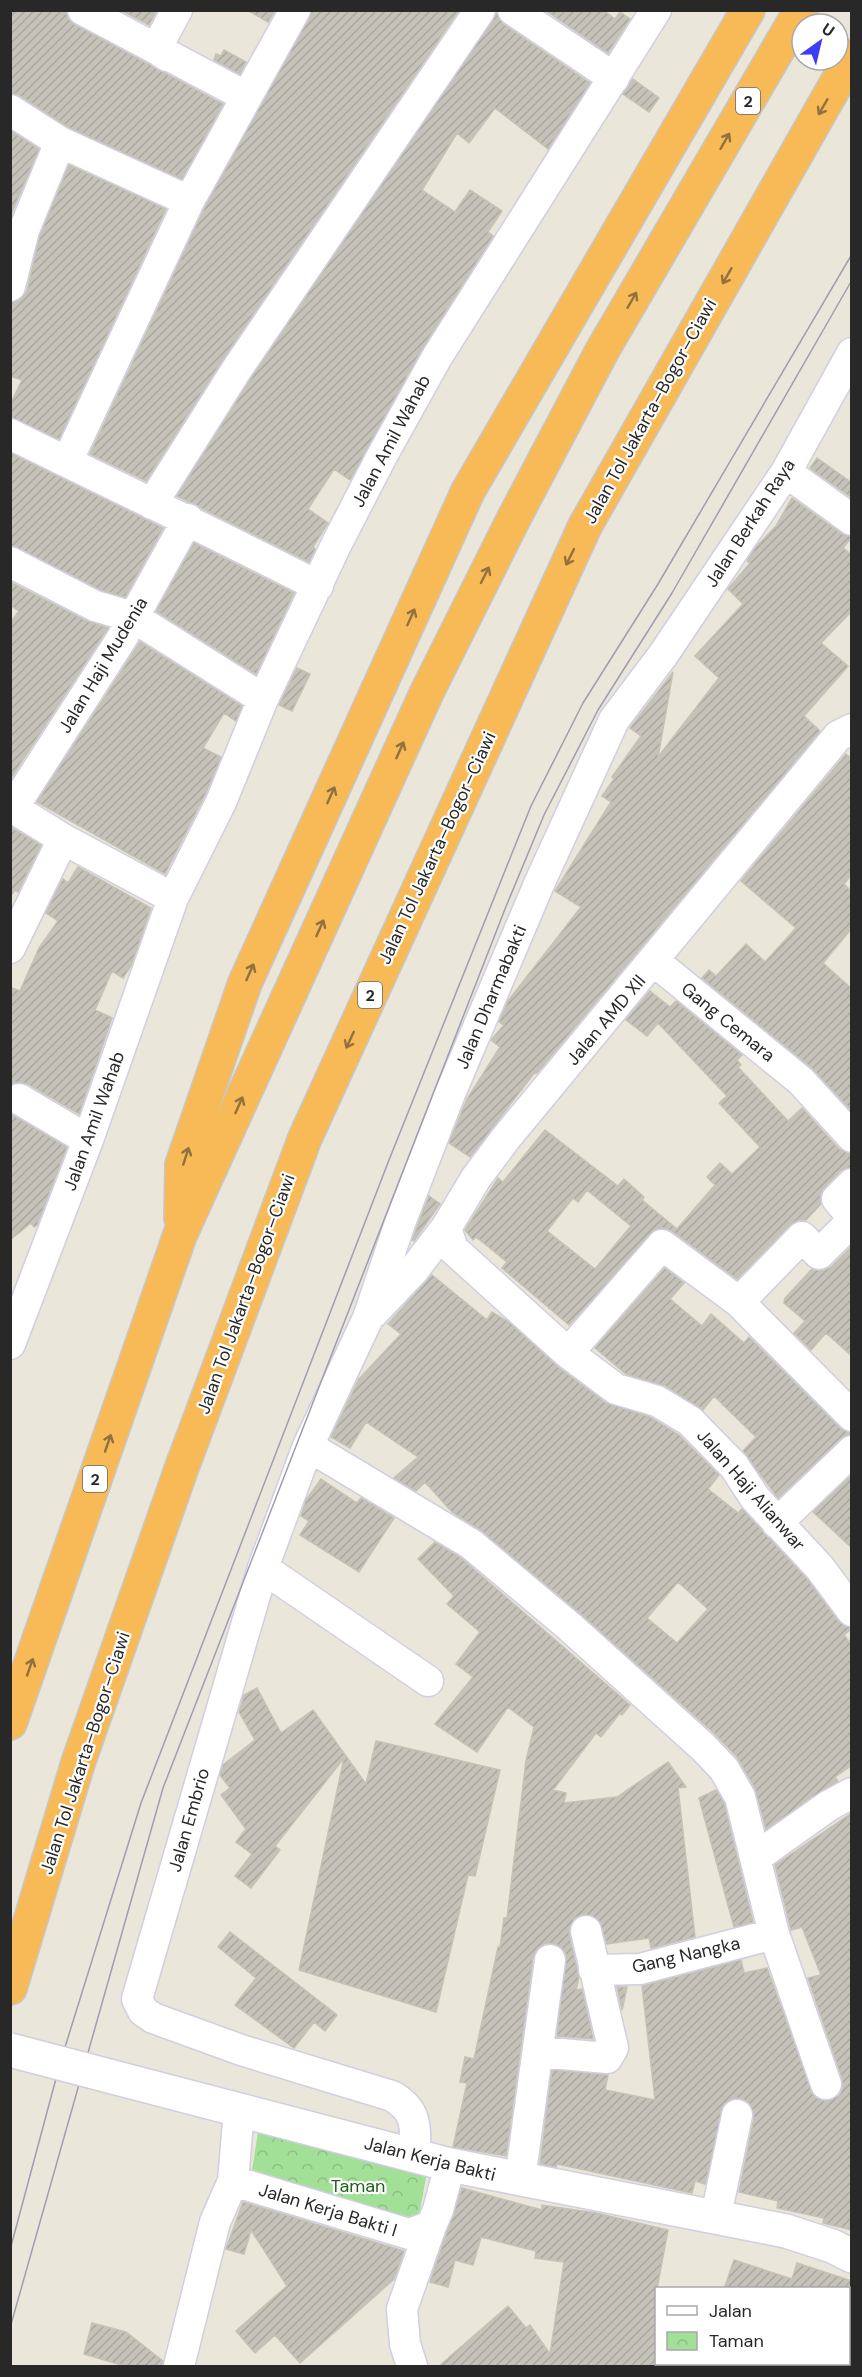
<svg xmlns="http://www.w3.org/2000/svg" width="862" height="2377" viewBox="0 0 862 2377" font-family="'DM Sans',sans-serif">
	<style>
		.park { fill: url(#park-crowns) }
		.building { fill: url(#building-hatch); stroke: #c5c2b4; stroke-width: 1.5; fill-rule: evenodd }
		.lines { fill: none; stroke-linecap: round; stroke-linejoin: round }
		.minor-casing { stroke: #cfcfe1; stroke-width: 33 }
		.tertiary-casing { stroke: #cfcfe1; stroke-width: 36 }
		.motorway-casing { stroke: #c7c7c7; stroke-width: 36 }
		.minor { stroke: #fff; stroke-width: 30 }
		.tertiary { stroke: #fff; stroke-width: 33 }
		.motorway { stroke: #f8ba56; stroke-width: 33 }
		.tram { stroke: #9e9db2; stroke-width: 1.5 }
		.tertiary-bridge-casing { stroke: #cfcfe1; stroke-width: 36; stroke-linecap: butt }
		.tertiary-bridge { stroke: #fff; stroke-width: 33 }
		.oneway { stroke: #90713f }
		.labels { text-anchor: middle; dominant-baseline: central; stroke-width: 4.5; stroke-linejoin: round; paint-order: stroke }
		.shield { fill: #fff; stroke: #686868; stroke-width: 1.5 }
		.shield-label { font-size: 16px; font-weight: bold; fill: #282828 }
		.street-label { font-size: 18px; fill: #282828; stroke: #fff }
		.park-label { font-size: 18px; fill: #1d611b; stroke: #fff }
	</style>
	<defs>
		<pattern id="park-crowns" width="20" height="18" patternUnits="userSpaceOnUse" patternTransform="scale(1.5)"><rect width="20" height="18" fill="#a2df97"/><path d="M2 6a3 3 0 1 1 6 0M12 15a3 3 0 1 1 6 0" fill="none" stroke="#8cbf82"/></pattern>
		<pattern id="building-hatch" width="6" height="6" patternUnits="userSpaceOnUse" patternTransform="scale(1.5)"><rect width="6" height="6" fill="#c5c2b9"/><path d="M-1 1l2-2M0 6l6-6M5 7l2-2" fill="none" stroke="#a9a79f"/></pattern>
	</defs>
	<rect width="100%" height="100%" fill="#eae6d9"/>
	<path class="park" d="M258 2132 427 2172 418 2221 302 2192 252 2170Z"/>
	<path class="building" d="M10 10H66L68 19 75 25 223 104 182 179 68 127 19 95 10 93Z
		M121 10H157L149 25Z
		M247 10H275L268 22Z
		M312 10H459L223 359 146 481 90 454 204 209Z
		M545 10H603L615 19 620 12 630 19 608 53Z
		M497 13 503 24 590 83 548 149 495 108 469 143 457 133 422 190 455 212 470 190 502 211 488 232 493 236 422 349 350 480 334 469 308 509 328 523 313 547 315 549 309 562 177 496 251 378Z
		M224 50 246 62 240 74 214 60 216 54 221 56Z
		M633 79 659 98 649 112 623 94Z
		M11 131 39 149 10 217V132Z
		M69 165 166 209 59 439 10 417V405L22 380 10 376V303L22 298 27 291 40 235Z
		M10 453 163 528 125 597 101 590 10 545Z
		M817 458 852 483V498L810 468Z
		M792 498 842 534 852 537 843 548 852 555V611L821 643 848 666 804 716 820 731 537 1073 535 1072 470 1157 449 1143 467 1099 500 1047 491 1040 504 1025 499 1022 508 1001 581 907 555 891 611 802 602 796 614 779 612 777 641 736 630 728 673 672 658 757 719 678 695 656 743 604 728 589 750 563 747 561 755 548 776 526Z
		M194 543 294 593 256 674 156 611Z
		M10 582 87 621 108 628 10 780V623L19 611 10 605Z
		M140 642 242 706 236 721 224 713 203 748 221 757 205 795 165 874 37 802Z
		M297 668 310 674 292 711 279 705Z
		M846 754 852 759V874L844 884 852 892V928L823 963 852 989V1111L812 1068 702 978 709 970 716 976 746 944 765 962 796 928 741 881Z
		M10 827 41 845 18 892 15 890 10 897Z
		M78 867 151 908 131 966 123 978 112 971 95 1010 112 1018 79 1114 28 1084 19 1082 10 1084V987L20 991 39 948 58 921 46 913 47 910 63 879 68 883Z
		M650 991 670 1007 676 1001 742 1055 737 1060 741 1065 738 1067 788 1121 802 1108 839 1149 852 1154V1167L840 1171 825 1187 820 1195 821 1204 806 1220H798L790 1225 737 1279 672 1231 664 1228 655 1229 569 1325 502 1268 507 1262 476 1237 473 1240 465 1230 498 1178 503 1182 545 1130 618 1186 624 1179 644 1197 642 1200 677 1229 715 1185 707 1177 720 1163 732 1174 760 1147 719 1103 727 1096 658 1023 647 1036 626 1020ZM587 1190 631 1226 595 1269 547 1231 573 1198 578 1202Z
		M10 1114 67 1147 37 1225 34 1227 31 1223 10 1240Z
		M429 1196 440 1204 414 1241 412 1240Z
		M852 1246V1356L826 1333 811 1350 794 1333 805 1321 784 1303 785 1298 812 1269 823 1271 831 1267Z
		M665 1268 684 1283 670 1299 702 1326 711 1314 744 1343 749 1337 840 1428 852 1433 840 1439 778 1498 743 1451 756 1437 714 1396 703 1410 666 1386 626 1374 595 1348Z
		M432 1275 487 1320 492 1312 510 1323 558 1367 606 1403 650 1417 679 1435 719 1475 708 1489 738 1513 742 1509 807 1579 838 1621 852 1628 844 1635 852 1645V1765L835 1777 838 1781 766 1829 755 1788 737 1757 715 1734 581 1614 482 1531 452 1512 425 1482 416 1491 394 1478 418 1457 366 1422 350 1448 331 1437 359 1379 401 1334 388 1324ZM678 1582 708 1609 677 1643 647 1618Z
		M852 1475V1548L813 1512Z
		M321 1479 357 1503 361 1498 394 1518 359 1572 300 1535 309 1521 301 1516 306 1500Z
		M435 1542 461 1558 630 1705 622 1715 620 1713 601 1737 596 1733 553 1790 566 1793 564 1803 617 1797 668 1762 686 1787 678 1788 695 1937 651 1948 649 1938 607 1944 598 1919 583 1914 574 1919 569 1934 579 1977 576 1990 582 1989 593 2039 557 2036 566 1954 561 1947 553 1943 544 1944 537 1949 533 1958 506 2156 453 2147 467 2083 460 2082 465 2057 474 2059 498 1947H500L504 1918H507L526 1761 534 1727 508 1707 477 1752 435 1724 473 1677 456 1664 480 1632 447 1604 454 1596 418 1559Z
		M257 1688 281 1733 313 1710 366 1784 376 1741 500 1770 475 1876 468 1875 436 2012 299 1970 344 1758 275 1846 280 1850 251 1888 235 1876 252 1854 236 1842 246 1829 221 1795 230 1788 220 1775 223 1765 255 1740 239 1712 244 1695Z
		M716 1790 724 1803 753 1922 734 1927 699 1798Z
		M852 1813V2230L823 2223 824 2218 777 2208 778 2201 739 2192 754 2118 749 2103 741 2098 731 2099 724 2104 705 2184 695 2181 692 2193 557 2164 556 2167 540 2164 552 2070 608 2075 605 2090 655 2100 642 1986 741 1960 744 1973 767 1968 814 2097 823 2101 839 2096 843 2088 842 2078 808 1978 821 1975 802 1927 791 1930 775 1865Z
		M230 1932 337 2015 325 2031 314 2022 294 2048 235 2005 256 1978 218 1947Z
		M617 1987H627L622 2010Z
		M462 2188 542 2210V2205L596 2213 668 2230 657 2289V2367H438L508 2306 526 2328 530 2325 550 2354 564 2262 535 2258 536 2251 481 2237 473 2265 455 2260 448 2287 430 2282Z
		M243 2202 404 2251 394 2279 300 2363 275 2335 255 2353 236 2331 287 2286 251 2230 244 2254 226 2249Z
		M734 2260 792 2279 797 2263 852 2281V2289H724Z
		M92 2323 126 2332 163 2361 162 2367H128L84 2354Z"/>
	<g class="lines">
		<g class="minor-casing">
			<path id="minor" d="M83 10 247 97
				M513 10 614 78
				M167 56 161 52 158 45 177 10
				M10 110 60 142 189 201
				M10 286 24 230 60 142
				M10 434C113 485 217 534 318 586
				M67 462 189 201 295 10
				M786 472 852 520
				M152 504 237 369 480 10
				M10 562 95 606 133 617 263 699
				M10 806 63 839 173 898
				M13 808 122 638 188 519
				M10 948 63 839
				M654 961 801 1081 852 1137
				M19 1099 88 1140
				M852 1184 837 1199 852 1217
				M446 1228 453 1249 568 1353 616 1389 657 1401 690 1421 734 1466 755 1498 820 1568 852 1611
				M739 1302 802 1237 819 1254 852 1221
				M373 1313 413 1271 446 1228 476 1178 506 1138 838 736 852 729
				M10 1344 88 1140 173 898 221 802 263 699 337 543 383 454 437 357 656 10
				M568 1353 662 1245 739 1302 852 1416
				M308 1446 471 1544 570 1627 703 1747 724 1769 740 1797 774 1934 826 2084
				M777 1523 852 1451
				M263 1568 428 1681
				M755 1858 828 1806 852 1793
				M594 1970 640 1969 774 1934
				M539 2052 607 2058 613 2048 586 1931
				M415 2156C415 2128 419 2112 392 2096L241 2050 153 2018 143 2011 137 1999 263 1568 308 1446 368 1318 400 1223 449 1096 539 884 614 720 663 655 786 472 852 353
				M520 2180 550 1960
				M233 2181 409 2234 431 2226 438 2210 450 2165
				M716 2216 737 2115
				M179 2366 215 2222 233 2181 239 2110
				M412 2366 405 2344 402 2309 431 2226"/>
		</g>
		<g class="tertiary-casing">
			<path id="tertiary" d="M109 2076 450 2165 786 2231 832 2246 852 2256"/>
		</g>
		<g class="motorway-casing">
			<path id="motorway" d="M181 1218 182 1165 245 983 468 491 748 10
				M10 1723 180 1235 427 692 514 518 602 351 801 10
				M10 1988 78 1763 182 1467 305 1138 585 526 852 56"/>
		</g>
		<use href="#minor" class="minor"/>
		<use href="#tertiary" class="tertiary"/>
		<use href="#motorway" class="motorway"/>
		<path class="tram" d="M10 2250 61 2060 141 1803 389 1160 531 806 583 703 658 584 852 254
			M10 2328 163 1788 505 909 544 815 598 710 672 593 852 280"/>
		<g class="tertiary-bridge-casing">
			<path id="tertiary-bridge" d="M10 2050 109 2076"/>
		</g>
		<use href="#tertiary-bridge" class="tertiary-bridge"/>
	</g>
	<defs><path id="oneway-shaft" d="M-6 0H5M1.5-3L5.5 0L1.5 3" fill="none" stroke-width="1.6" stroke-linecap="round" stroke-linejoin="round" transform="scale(1.5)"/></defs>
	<g class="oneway">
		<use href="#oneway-shaft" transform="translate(823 107) rotate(120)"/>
		<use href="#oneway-shaft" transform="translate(725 141) rotate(-60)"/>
		<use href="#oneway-shaft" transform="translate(727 276) rotate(120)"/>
		<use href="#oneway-shaft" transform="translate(632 300) rotate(-60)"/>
		<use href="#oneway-shaft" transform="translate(570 557) rotate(116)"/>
		<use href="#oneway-shaft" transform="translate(485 575) rotate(-63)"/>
		<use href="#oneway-shaft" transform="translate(411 617) rotate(-66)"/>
		<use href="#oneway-shaft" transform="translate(400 750) rotate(-66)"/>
		<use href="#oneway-shaft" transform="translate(331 795) rotate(-66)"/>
		<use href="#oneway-shaft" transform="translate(320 928) rotate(-66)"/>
		<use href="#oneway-shaft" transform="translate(250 972) rotate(-66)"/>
		<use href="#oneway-shaft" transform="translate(350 1040) rotate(115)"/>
		<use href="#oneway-shaft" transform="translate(239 1105) rotate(-66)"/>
		<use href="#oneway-shaft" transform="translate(186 1156) rotate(-72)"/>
		<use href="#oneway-shaft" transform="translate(108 1443) rotate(-71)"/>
		<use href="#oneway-shaft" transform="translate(30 1667) rotate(-71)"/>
	</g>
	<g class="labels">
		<g class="shield">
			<rect x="736" y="88" width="24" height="26" rx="4.5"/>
			<rect x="358" y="982" width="24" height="26" rx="4.5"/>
			<rect x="83" y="1466" width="24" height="26" rx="4.5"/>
		</g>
		<g class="shield-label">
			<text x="748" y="101">2</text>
			<text x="370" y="995">2</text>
			<text x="95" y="1479">2</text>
		</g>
		<g class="street-label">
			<text transform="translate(650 411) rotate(-61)">Jalan Tol Jakarta–Bogor–Ciawi</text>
			<text transform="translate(391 441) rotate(-62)">Jalan Amil Wahab</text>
			<text transform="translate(750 523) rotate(-57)">Jalan Berkah Raya</text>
			<text transform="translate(103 665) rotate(-59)">Jalan Haji Mudenia</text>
			<text transform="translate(437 848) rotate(-65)">Jalan Tol Jakarta–Bogor–Ciawi</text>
			<text transform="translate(491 997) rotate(-67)">Jalan Dharmabakti</text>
			<text transform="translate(606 1020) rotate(-50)">Jalan AMD XII</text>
			<text transform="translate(728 1022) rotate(39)">Gang Cemara</text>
			<text transform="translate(94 1121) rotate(-70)">Jalan Amil Wahab</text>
			<text transform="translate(246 1294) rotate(-70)">Jalan Tol Jakarta–Bogor–Ciawi</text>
			<text transform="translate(751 1490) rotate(49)">Jalan Haji Alianwar</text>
			<text transform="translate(85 1753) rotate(-72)">Jalan Tol Jakarta–Bogor–Ciawi</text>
			<text transform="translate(189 1820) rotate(-74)">Jalan Embrio</text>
			<text transform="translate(686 1955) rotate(-13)">Gang Nangka</text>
			<text transform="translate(430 2159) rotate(14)">Jalan Kerja Bakti</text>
			<text transform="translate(328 2210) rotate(17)">Jalan Kerja Bakti I</text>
		</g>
		<g class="park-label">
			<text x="358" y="2186">Taman</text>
		</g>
	</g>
	<rect width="862" height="2377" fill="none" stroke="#282828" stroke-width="24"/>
	<rect x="655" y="2287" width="195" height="78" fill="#ffffff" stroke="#a9a9a9" stroke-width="1.5"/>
	<rect x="667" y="2306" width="30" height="9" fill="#ffffff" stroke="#a9a9a9" stroke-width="1.5"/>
	<text x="709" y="2317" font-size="18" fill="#282828">Jalan</text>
	<rect x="667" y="2332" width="30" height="18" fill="url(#park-crowns)" stroke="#a9a9a9" stroke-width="1.5"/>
	<text x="709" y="2347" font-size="18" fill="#282828">Taman</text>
	<g transform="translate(820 42) rotate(34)"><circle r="28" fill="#ffffff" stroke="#a9a9a9" stroke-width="1.5"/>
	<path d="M0-4.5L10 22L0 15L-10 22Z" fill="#3d3ef3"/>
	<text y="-9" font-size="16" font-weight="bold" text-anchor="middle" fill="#282828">U</text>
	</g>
</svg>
